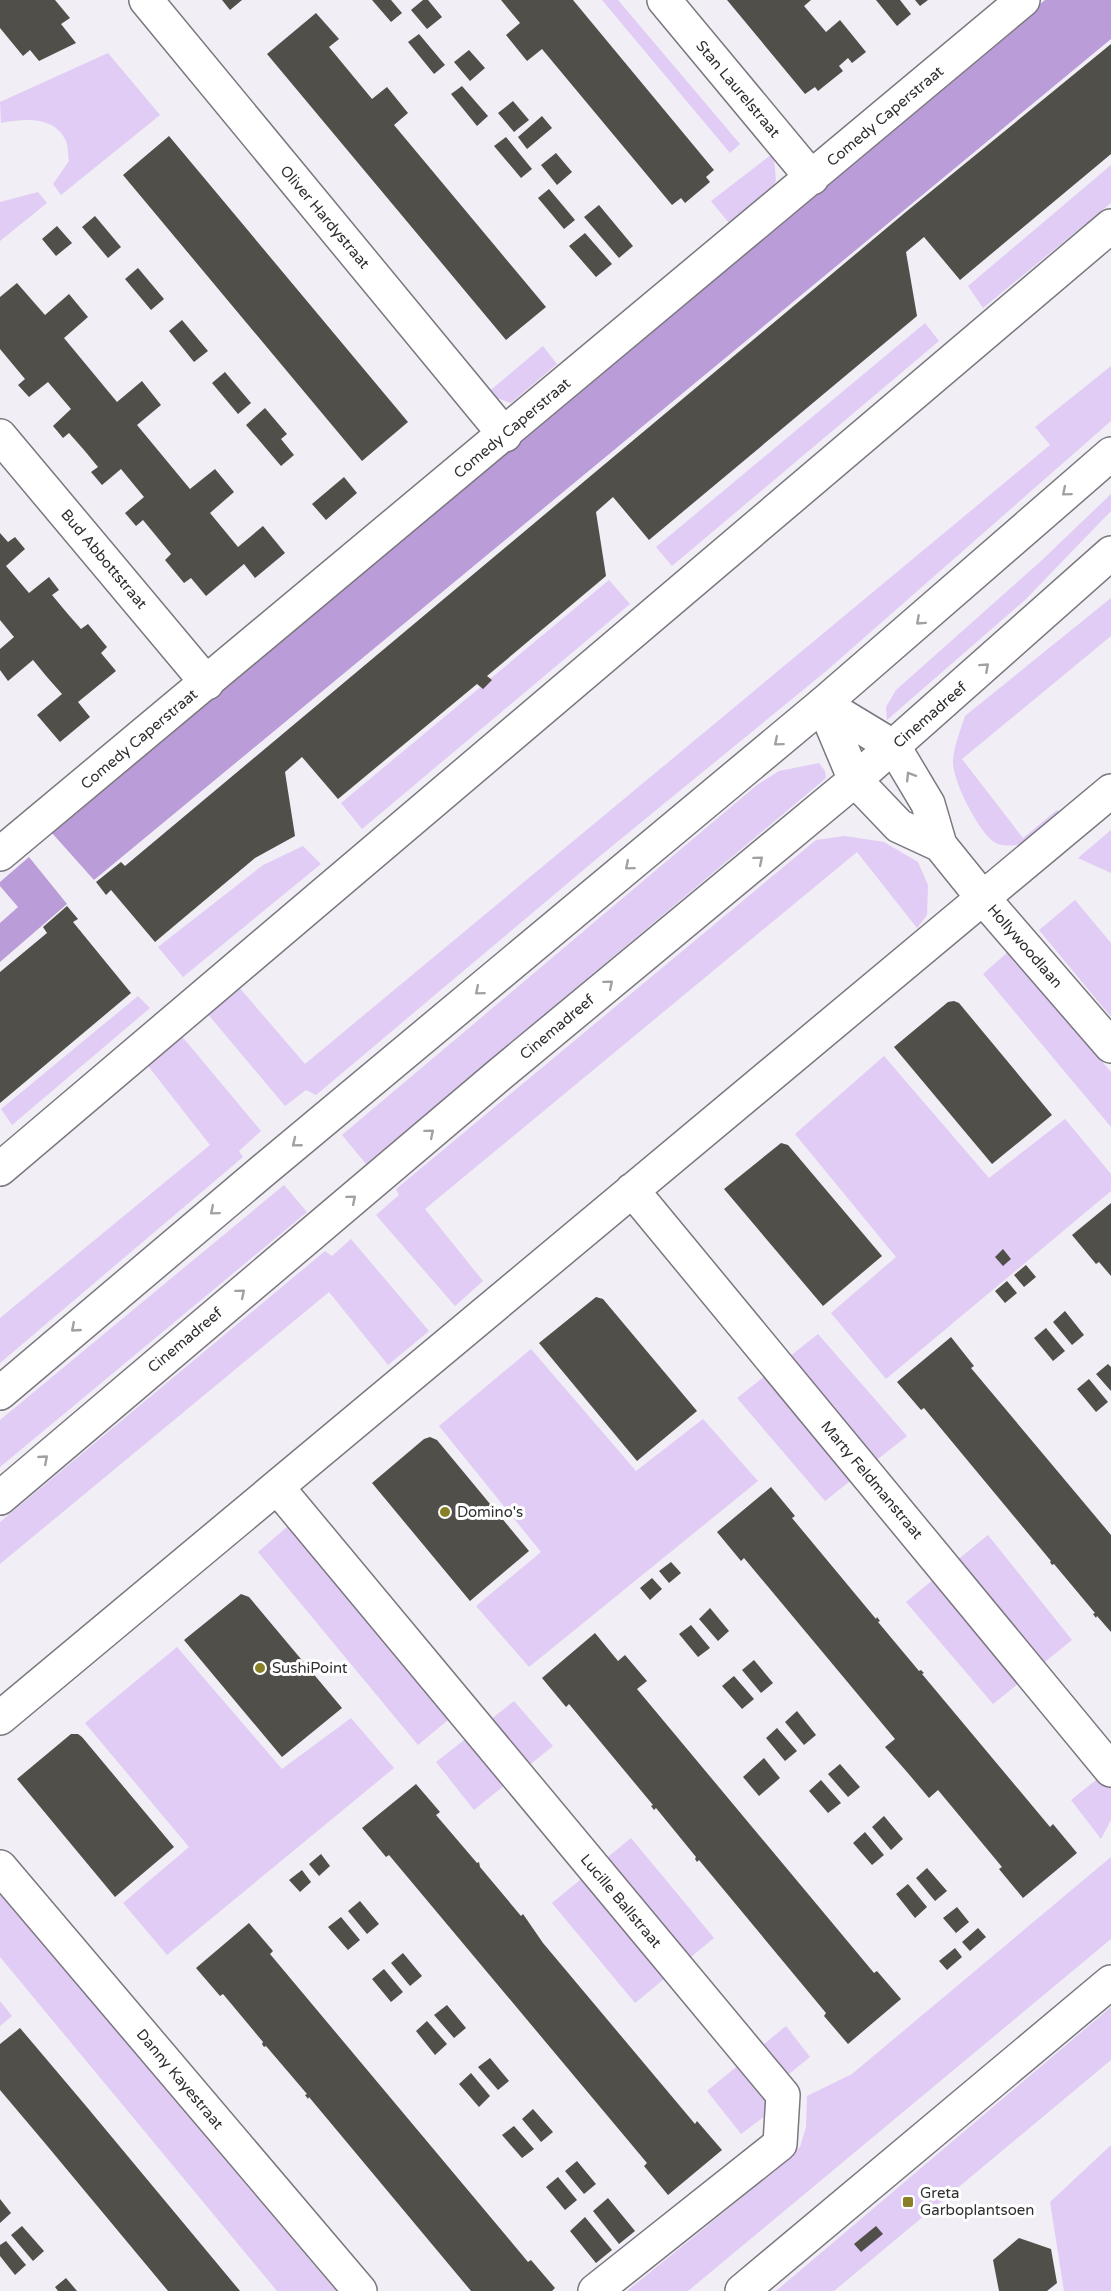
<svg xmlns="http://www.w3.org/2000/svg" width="1111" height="2291" viewBox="0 0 1111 2291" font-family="'Varela Round',sans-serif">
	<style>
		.green { fill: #e0ccf5 }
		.forest { fill: #ba9cd8 }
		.building { fill: #504f49 }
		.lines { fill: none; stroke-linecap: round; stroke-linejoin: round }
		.minor-casing { stroke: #7a777e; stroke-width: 36 }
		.major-casing { stroke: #7a777e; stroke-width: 36 }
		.minor { stroke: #fff; stroke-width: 33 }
		.major { stroke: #fff; stroke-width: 33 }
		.oneway { stroke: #a1a0a2 }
		.poi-dot { fill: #887f26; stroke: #fff; stroke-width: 2 }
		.labels { text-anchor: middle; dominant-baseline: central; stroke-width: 6; stroke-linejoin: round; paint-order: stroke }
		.street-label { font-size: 15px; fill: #2e2d30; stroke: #fff }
		.poi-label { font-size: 15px; fill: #2e2d30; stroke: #fff; text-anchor: start }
	</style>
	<rect width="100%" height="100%" fill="#f1eef5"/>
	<path class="green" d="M602 0H618L740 144 730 153Z
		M108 53 160 115 61 195 53 184 69 161C68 155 68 146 66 141 54 115 23 119 1 123L0 102Z
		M772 154 774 158 776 181 768 193 729 223 711 201Z
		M1111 165V203L983 308 968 286Z
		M38 192 47 203 0 241V202Z
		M925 323 939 341 672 566 656 547Z
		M543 346 557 364 511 403 486 394Z
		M1111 366V421L825 672 600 856 316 1095 306 1090 285 1106 206 1012 238 986 305 1064 1050 445 1035 427Z
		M1111 494V511L1025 600 887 720 886 707 896 690 1041 561Z
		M609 580 630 604 362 829 341 803Z
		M1111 598V636L962 759 1023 838 1057 810 1062 814C1049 824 1033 842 1016 845 1009 846 1000 846 994 842 978 831 952 780 953 761 954 746 960 731 965 716Z
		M819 763 825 771 826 778 366 1164 342 1135 757 785 779 771Z
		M1111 830V873L1078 858Z
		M845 836 884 842 918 862 928 885 927 915 917 928 857 852 425 1209 483 1281 455 1306 376 1215 399 1195 396 1189 816 840Z
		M303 846 321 864 183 977 158 947 263 865Z
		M1075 900 1111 943V1017L1039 930Z
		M1009 951 1111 1072V1127L983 974Z
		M138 996 150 1008 12 1125 1 1109Z
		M180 1034 261 1131 239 1151 243 1157 0 1363V1318L210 1145 145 1062Z
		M884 1056 989 1178 1065 1119 1111 1174V1191L886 1379 831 1313 896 1257 795 1134Z
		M284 1185 307 1212 0 1467V1420Z
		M351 1239 429 1331 388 1365 329 1292 0 1564V1522L325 1251 332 1256Z
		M818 1334 907 1436 825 1501 737 1398Z
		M531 1349 636 1471 703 1419 758 1481 529 1667 476 1606 541 1552 439 1426Z
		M288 1526 448 1720 418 1745 258 1552Z
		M988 1535 1072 1640 993 1704 906 1602Z
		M177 1647 282 1769 351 1718 394 1768 167 1955 123 1903 189 1847 85 1723Z
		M514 1701 553 1746 474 1810 436 1762Z
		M1111 1768V1820L1101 1839 1071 1800Z
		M631 1838 714 1938 635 2003 552 1903Z
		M1111 1857V1939L688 2291H627L782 2165 800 2147 806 2127 807 2096 852 2074Z
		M0 1893 336 2291H277L0 1957Z
		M0 2001 12 2016 0 2026Z
		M1111 2007V2060L834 2291H776Z
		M786 2026 810 2057 768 2091 765 2116 741 2134 707 2091Z
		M1111 2145V2291H1064L1050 2202Z"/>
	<path class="forest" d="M1045 0H1111V39L94 880 52 833Z
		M29 857 67 904 0 962V923L18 907 0 886V882Z"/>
	<path class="building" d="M0 0H55L70 18 61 24 76 43 39 61 30 50 23 56 0 28Z
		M222 0H242L230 10Z
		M372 0H391L402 13 391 22Z
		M423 0H428L442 17 427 29 411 10Z
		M501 0H573L714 170 706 177 710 182 685 203 681 198 672 205 542 49 527 61 506 35 520 23Z
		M727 0H811L804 6 826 32 840 20 866 52 852 63 848 58 839 66 843 71 818 91 815 87 805 94Z
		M876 0H900L911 14 897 26Z
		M915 0H928L920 6Z
		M316 13 339 39 329 47 372 99 387 87 408 113 394 125 546 307 506 340 267 54Z
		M419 34 445 65 434 74 408 42Z
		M1111 44V154L960 280 924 237 906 252 917 316 649 540 613 497 596 512 606 576 487 676 492 680 483 689 477 684 338 799 302 757 285 772 295 836 255 858 155 942 111 890 106 895 96 882 121 862 125 866 907 211Z
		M469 50 485 68 470 81 454 62Z
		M462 86 488 116 477 126 451 94Z
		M513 101 529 120 514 132 498 113Z
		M542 116 552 128 527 149 518 137Z
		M169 136 408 422 362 461 123 175Z
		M506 137 532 169 521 178 494 146Z
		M556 153 572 172 557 185 541 165Z
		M549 189 575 220 564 229 538 198Z
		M599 205 633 246 619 258 584 217Z
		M95 216 121 247 108 258 82 227Z
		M57 226 72 243 56 256 42 239Z
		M585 233 612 264 596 277 569 246Z
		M138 268 164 299 151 310 125 279Z
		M17 283 45 315 69 294 88 317 64 338 117 402 142 381 161 405 137 425 190 489 215 469 234 492 210 513 238 547 263 526 285 553 255 578 244 564 206 596 191 578 184 583 165 560 171 554 143 520 136 526 125 513 144 497 121 469 102 485 91 472 98 467 84 450 69 433 63 438 53 426 71 409 48 382 29 397 18 385 25 379 0 349V297Z
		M182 320 208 351 194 362 169 331Z
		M225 372 251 403 238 414 212 383Z
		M265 408 287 434 281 439 294 455 281 466 246 425Z
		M344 477 357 493 326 520 312 504Z
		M0 533 8 542 15 537 25 549 6 566 29 593 49 577 59 590 52 595 67 613 81 629 88 624 107 647 101 653 116 671 78 702 90 717 60 742 37 715 62 694 47 677 33 660 8 681 0 670V649L14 637 0 620Z
		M67 906 78 919 73 922 131 993 0 1103V972L47 933 43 927Z
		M954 1001 959 1003 1052 1115 992 1164 894 1047 948 1002Z
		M781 1143 788 1145 882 1256 823 1306 724 1189Z
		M1111 1203V1276L1099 1262 1096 1264 1072 1235Z
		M1003 1249 1011 1259 1003 1266 995 1257Z
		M1026 1265 1036 1277 1024 1287 1014 1275Z
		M1007 1281 1017 1293 1005 1303 995 1291Z
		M596 1297 603 1299 697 1411 637 1461 539 1343Z
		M1065 1311 1084 1335 1072 1345 1053 1322Z
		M1046 1328 1065 1351 1053 1361 1034 1338Z
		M951 1337 974 1366 971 1368 1111 1535V1632L1097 1616 1096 1618 1093 1614 1095 1613 1054 1564 1052 1565 1050 1562 1051 1561 924 1408 921 1410 897 1382Z
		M1108 1364 1111 1367V1391L1096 1374Z
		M1089 1379 1108 1402 1096 1412 1077 1389Z
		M430 1437 437 1440 529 1551 470 1601 372 1483 424 1439Z
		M771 1487 795 1516 792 1518 876 1619 877 1617 880 1621 878 1622 919 1671 921 1670 924 1673 922 1674 1050 1827 1053 1824 1077 1853 1023 1898 999 1869 1002 1867 938 1790 929 1798 907 1772 885 1747 895 1739 744 1558 741 1561 717 1532Z
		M671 1562 681 1573 669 1583 659 1571Z
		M652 1578 662 1589 650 1600 640 1588Z
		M241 1594 249 1597 342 1708 282 1757 184 1640Z
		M710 1608 729 1631 718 1641 699 1619Z
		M691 1625 710 1648 698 1657 679 1634Z
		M595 1633 618 1661 625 1655 647 1681 637 1689 874 1973 877 1971 901 1999 848 2044 824 2016 826 2013 699 1860 697 1862 695 1859 696 1857 656 1808 654 1810 651 1806 653 1805 569 1704 566 1707 542 1678Z
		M754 1660 773 1683 761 1693 742 1670Z
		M734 1676 754 1699 742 1709 722 1686Z
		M797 1711 816 1735 804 1745 785 1722Z
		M777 1728 797 1751 785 1761 766 1738Z
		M71 1734H78L82 1737 174 1847 115 1897 17 1779Z
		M764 1758 780 1778 759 1796 743 1777Z
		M840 1764 860 1787 848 1797 828 1774Z
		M821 1780 841 1803 828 1813 809 1791Z
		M416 1784 440 1812 436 1815 477 1863 479 1862 480 1867 521 1916 523 1914 543 1943 695 2124 697 2121 722 2150 668 2195 644 2166 647 2163 389 1855 386 1857 362 1828Z
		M884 1816 903 1839 891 1850 872 1827Z
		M865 1832 884 1855 872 1865 853 1843Z
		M321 1854 330 1866 319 1876 309 1864Z
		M927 1868 947 1891 935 1901 916 1878Z
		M302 1870 311 1882 300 1892 289 1880Z
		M908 1884 927 1907 915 1918 896 1894Z
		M360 1901 379 1924 367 1934 348 1911Z
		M957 1907 969 1922 956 1933 943 1918Z
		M341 1917 360 1940 348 1950 328 1927Z
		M249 1923 273 1951 270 1954 508 2238 528 2262 531 2260 555 2288 552 2291H471L309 2097 308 2099 305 2095 307 2094 266 2046 264 2047 262 2044 263 2042 223 1994 220 1996 196 1968Z
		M978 1928 986 1937 970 1951 962 1942Z
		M955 1948 962 1957 947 1970 939 1961Z
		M403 1953 422 1976 410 1986 391 1963Z
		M384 1969 403 1992 391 2002 372 1979Z
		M447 2005 466 2028 454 2038 434 2015Z
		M427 2021 447 2044 435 2055 416 2031Z
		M20 2028 86 2106 240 2291H168L44 2142 0 2090V2044Z
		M490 2058 509 2081 498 2090 478 2067Z
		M471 2073 490 2096 479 2107 459 2084Z
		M533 2109 553 2132 541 2142 522 2119Z
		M514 2126 534 2149 522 2158 502 2135Z
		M577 2161 596 2184 584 2194 565 2171Z
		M558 2177 577 2200 565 2210 546 2187Z
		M608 2198 635 2231 619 2244 593 2211Z
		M0 2199 11 2213 0 2223Z
		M585 2217 612 2250 596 2263 570 2231Z
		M22 2226 44 2251 33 2261 11 2235Z
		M876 2226 883 2234 861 2252 854 2244Z
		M1019 2238 1051 2249 1057 2283 1047 2291H999L993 2260Z
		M6 2241 26 2265 15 2275 0 2256V2245Z
		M66 2278 77 2291H58L55 2287Z"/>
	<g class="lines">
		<g class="minor-casing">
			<path id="minor" d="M146 0 505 435
				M664 0 812 178
				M0 436 207 683
				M823 704 894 747 928 804 940 845 982 897 1111 1046
				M823 704 855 780 899 826 940 845
				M0 854 1023 0
				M0 1169 1111 226
				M632 1190 1111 1770
				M277 1487 783 2095 780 2144 595 2291
				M0 1718 1111 791
				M0 1867 360 2291
				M742 2291 1111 1982"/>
		</g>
		<g class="major-casing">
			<path id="major" d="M0 1393 259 1174 823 704 1111 454
				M0 1498 499 1075 855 780 1111 553"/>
		</g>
		<use href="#minor" class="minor"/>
		<use href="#major" class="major"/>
	</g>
	<defs><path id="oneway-chevron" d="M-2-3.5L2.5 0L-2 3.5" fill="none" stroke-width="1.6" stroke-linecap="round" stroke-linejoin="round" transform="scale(1.5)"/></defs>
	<g class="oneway">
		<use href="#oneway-chevron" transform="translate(1066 492) rotate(140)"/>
		<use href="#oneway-chevron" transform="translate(920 621) rotate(138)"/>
		<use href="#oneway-chevron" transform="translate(985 667) rotate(-42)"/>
		<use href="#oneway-chevron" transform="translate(778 742) rotate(140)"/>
		<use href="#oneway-chevron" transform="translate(910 776) rotate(-122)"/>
		<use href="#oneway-chevron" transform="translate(759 860) rotate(-40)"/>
		<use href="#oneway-chevron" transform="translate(629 866) rotate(140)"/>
		<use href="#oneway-chevron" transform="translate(609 984) rotate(-40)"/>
		<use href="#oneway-chevron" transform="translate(479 991) rotate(140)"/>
		<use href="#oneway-chevron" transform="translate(430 1133) rotate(-40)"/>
		<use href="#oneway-chevron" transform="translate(296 1143) rotate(141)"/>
		<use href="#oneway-chevron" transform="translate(352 1199) rotate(-40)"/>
		<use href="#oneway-chevron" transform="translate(214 1211) rotate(140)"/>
		<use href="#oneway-chevron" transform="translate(241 1293) rotate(-40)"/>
		<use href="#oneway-chevron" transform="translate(75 1328) rotate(139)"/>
		<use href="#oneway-chevron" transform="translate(44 1459) rotate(-41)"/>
	</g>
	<g class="poi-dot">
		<circle cx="445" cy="1512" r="6"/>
		<circle cx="260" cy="1668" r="6"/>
		<rect x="902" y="2196" width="12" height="12" rx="3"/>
	</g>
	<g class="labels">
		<g class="street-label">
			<text transform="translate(738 89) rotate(50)">Stan Laurelstraat</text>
			<text transform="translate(885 116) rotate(-40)">Comedy Caperstraat</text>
			<text transform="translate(325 217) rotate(50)">Oliver Hardystraat</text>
			<text transform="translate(512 428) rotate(-40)">Comedy Caperstraat</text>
			<text transform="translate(104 559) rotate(50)">Bud Abbottstraat</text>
			<text transform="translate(930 715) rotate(-41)">Cinemadreef</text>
			<text transform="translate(139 739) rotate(-40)">Comedy Caperstraat</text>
			<text transform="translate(1025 946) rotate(49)">Hollywoodlaan</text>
			<text transform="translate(557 1027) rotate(-40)">Cinemadreef</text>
			<text transform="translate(185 1340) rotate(-40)">Cinemadreef</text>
			<text transform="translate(872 1480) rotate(50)">Marty Feldmanstraat</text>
			<text transform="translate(621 1901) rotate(50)">Lucille Ballstraat</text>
			<text transform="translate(180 2079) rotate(50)">Danny Kayestraat</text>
		</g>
		<g class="poi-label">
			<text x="457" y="1512">Domino's</text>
			<text x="272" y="1668">SushiPoint</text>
			<text x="920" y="2193">Greta<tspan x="920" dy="17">Garboplantsoen</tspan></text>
		</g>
	</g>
</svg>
